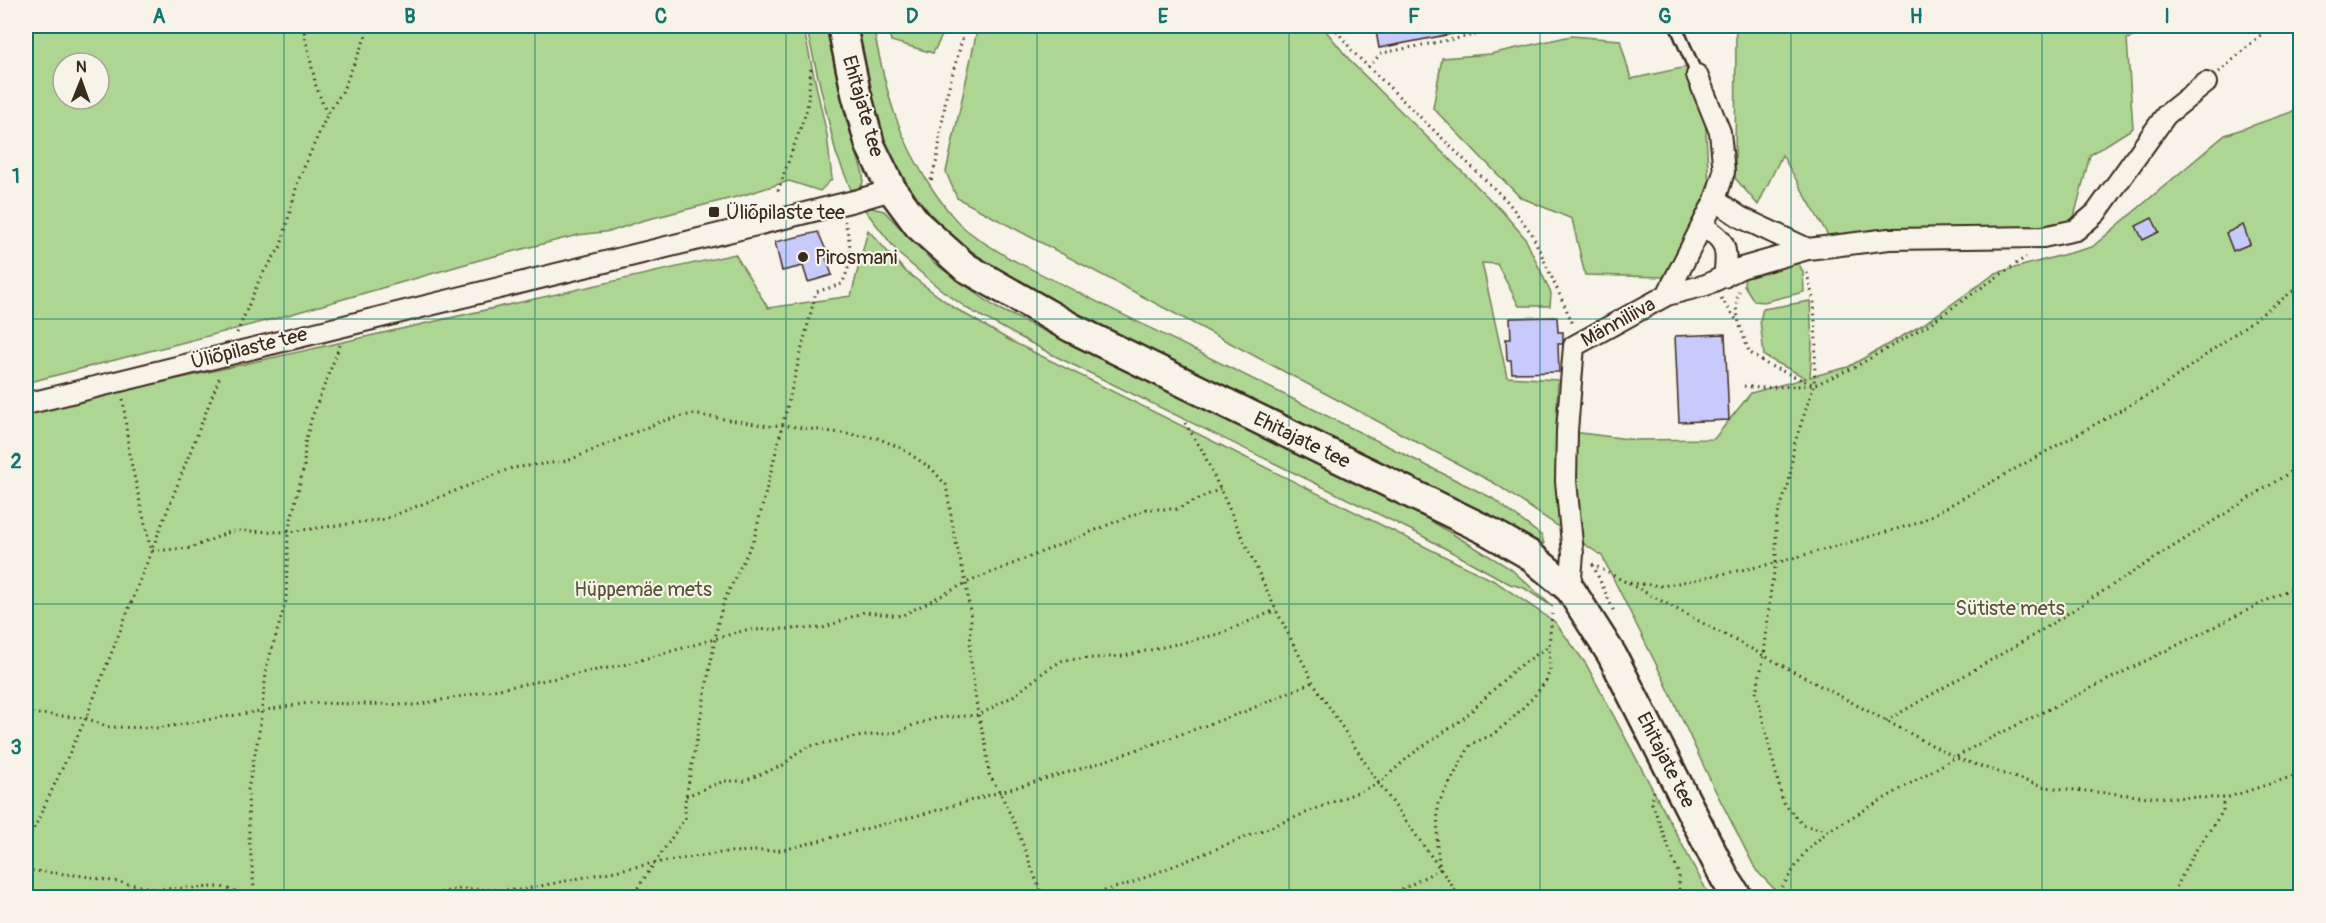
<svg xmlns="http://www.w3.org/2000/svg" width="2326" height="923" viewBox="0 0 2326 923" font-family="Pangolin,sans-serif">
	<style>
		.green { fill: #add693; stroke: #748058; stroke-width: 1.5; fill-rule: evenodd }
		.building { fill: #c9cafc; stroke: #3b2a1e; stroke-width: 1.5 }
		.lines { fill: none; stroke-linecap: round; stroke-linejoin: round }
		.service-casing { stroke: #3b2a1e; stroke-width: 15 }
		.minor-casing { stroke: #3b2a1e; stroke-width: 24 }
		.secondary-casing { stroke: #3b2a1e; stroke-width: 33 }
		.path { stroke: #3b2a1e; stroke-width: 3; stroke-dasharray: 1.5 4.5; stroke-linecap: butt }
		.service { stroke: #f7f3e8; stroke-width: 10 }
		.minor { stroke: #f7f3e8; stroke-width: 20 }
		.secondary { stroke: #f7f3e8; stroke-width: 28 }
		.grid { fill: none; stroke: #0f766e; stroke-width: 1.5; stroke-opacity: 0.55 }
		.poi-dot { fill: #3b2a1e; stroke: #f7f3e8; stroke-width: 2 }
		.labels { text-anchor: middle; dominant-baseline: central; stroke-width: 4.5; stroke-linejoin: round; paint-order: stroke }
		.street-label { font-size: 20px; fill: #3b2a1e; stroke: #f7f3e8 }
		.poi-label { font-size: 20px; fill: #3b2a1e; stroke: #f7f3e8; text-anchor: start }
		.park-label { font-size: 20px; fill: #58553b; stroke: #f7f3e8 }
		.neatline { fill: none; stroke: #0f766e; stroke-width: 2 }
		.grid-label { font-size: 20px; text-anchor: middle; font-weight: bold; fill: #0f766e }
	</style>
	<rect width="100%" height="100%" fill="#f7f3e8"/>
	<filter id="ink" filterUnits="userSpaceOnUse"><feTurbulence type="fractalNoise" baseFrequency=".0167" numOctaves="2"/><feDisplacementMap in="SourceGraphic" scale="12" xChannelSelector="R" yChannelSelector="G"/><feConvolveMatrix kernelMatrix="1 2 1 2 8 2 1 2 1" color-interpolation-filters="sRGB"/></filter>
	<g filter="url(#ink)">
		<path class="green" d="M26 26H803L827 135 832 179 820 191 789 181 744 195 641 221 612 231 578 235 483 259 281 317 26 383ZM63 63H99V99H63Z
			M806 26H826L846 119 863 174C864 185 862 188 852 192L836 153Z
			M857 26H873C886 92 896 136 935 193 945 207 957 224 972 234 983 243 995 249 1007 257L1492 498 1542 536 1544 544 1031 290C951 244 895 195 873 102 866 77 862 51 857 26Z
			M887 26H947L933 53 891 41Z
			M978 26H1322L1352 63 1501 210 1525 238 1551 293 1550 306H1519L1497 264 1482 263 1507 377 1558 380 1556 430 1637 440 1714 439 1751 393 1806 378 1764 356 1760 320 1763 309 1810 301 1812 344 1810 377 1848 367 1922 325 1996 273 2092 247 2225 135 2300 109V897H1782L1756 870 1712 784 1663 678 1602 556 1494 483 957 198 946 172Z
			M1736 26H2165L2127 39 2133 128 2090 155 2072 225 1829 237 1782 155 1758 205 1735 178Z
			M1571 36 1620 40 1631 79 1686 67 1705 114 1709 187 1664 277 1585 275 1572 219 1520 197 1433 108 1442 58 1490 54Z
			M872 208 884 211 934 263 997 308 1426 518 1511 569 1553 607 1524 588 1510 584 1415 532 1055 356 968 309 939 288 900 255 864 209Z
			M868 230 905 271 953 307 1009 340 1496 582 1555 622 1586 664 1710 897H26V413L735 254 768 308 851 296Z
			M1795 256 1803 272 1804 292 1764 302 1754 301 1744 285 1746 267Z"/>
		<path class="building" d="M1375 26H1493L1379 48Z
			M2152 218 2159 232 2143 240 2136 226Z
			M2243 225 2250 244 2233 251 2226 233Z
			M818 232 829 257 826 258 832 275 808 282 803 266 782 271 775 242Z
			M1557 317 1558 332H1563V344H1558L1559 372 1512 373 1511 360H1507L1506 339H1511L1510 318Z
			M1725 334 1729 420 1679 422 1675 336Z"/>
		<g class="lines">
			<g class="service-casing">
				<path id="service" d="M1676 26 1697 75"/>
			</g>
			<g class="minor-casing">
				<path id="minor" d="M1715 200 1740 217 1808 249
					M1702 227C1727 238 1728 251 1724 277
					M1667 295 1706 285 1741 268 1808 249 1889 239 2043 237 2076 230 2096 213 2166 115 2206 83
					M26 404 854 201 892 190
					M1570 589 1573 554 1566 481 1567 431 1574 346 1667 295 1715 200 1724 172 1720 132 1697 75"/>
			</g>
			<g class="secondary-casing">
				<path id="secondary" d="M842 26 856 93 870 145 892 190 918 225 965 267 1072 328 1488 531 1528 554 1570 589 1612 655 1725 878 1738 898"/>
			</g>
			<path class="path" d="M303 26 316 86 327 115
				M1333 26 1354 53 1508 202 1532 234 1573 324
				M1368 67 1382 53 1521 26
				M2219 72 2271 26
				M931 180 937 160 946 97 966 26
				M778 191 807 109 811 69
				M1739 291 1736 307 1739 323 1749 352 1768 365 1812 384
				M1721 298 1738 322
				M237 333 260 278 281 246 298 181 327 115 342 92 370 26
				M1744 386 1759 388 1814 385 1855 367 1926 326 2026 257
				M123 399 129 453 151 551 191 548 232 531 288 532 385 519 512 468 567 461 662 421 692 414 768 426 782 425 877 438 901 448 932 469 946 485 955 539 966 583 971 619 970 655 977 709 986 746 989 774 1000 792 1017 829 1043 898
				M1185 423 1202 450 1276 610 1313 682 1373 775 1461 898
				M1592 564 1956 758 2044 787 2149 797 2226 798 2300 774
				M1593 565 1615 614
				M1630 583 1663 586 1776 563V520L1789 482 1794 445 1814 385 1816 342 1814 303 1806 269
				M26 713 86 718 108 727 159 728 308 703 416 705 623 665 746 630 823 628 864 612 901 616 966 583 1147 509H1177L1220 489
				M1886 721 2034 635 2300 466
				M1654 791 1652 803 1679 875V898
				M686 796 724 781H744L783 765 798 752 810 746 856 737 899 732 913 725 937 718 979 715 1015 695 1045 671 1063 660 1124 656 1185 642 1219 634 1276 610
				M1828 831 1803 825 1783 802 1756 692 1764 656 1771 588 1776 563 1918 523 2162 387 2300 286
				M26 845 86 718 220 376
				M26 870 84 876 157 889 222 887 255 897 316 892 355 898
				M1782 887 1805 852 1828 831 1977 745 2300 584
				M255 898 249 837 248 789 259 733 267 665 286 601 288 532 304 466 305 443 312 417 340 345
				M411 898 460 889 521 890 654 863 727 852 783 850 931 812 1093 765 1244 712 1313 682
				M631 898 685 818V802L718 623 724 601 754 539 816 292 842 284C854 258 851 248 845 221
				M1081 898 1131 883 1378 784 1412 754 1463 719 1514 670 1549 646 1552 614
				M1386 898 1440 869 1437 846 1438 804 1471 744 1492 735 1511 720 1535 695 1546 681 1550 670 1549 646
				M2171 898 2192 856 2223 811V798"/>
			<use href="#service" class="service"/>
			<use href="#minor" class="minor"/>
			<use href="#secondary" class="secondary"/>
		</g>
	</g>
	<path class="grid" d="M284 26V898M535 26V898M786 26V898M1037 26V898M1289 26V898M1540 26V898M1791 26V898M2042 26V898M26 319H2300M26 604H2300"/>
	<g class="poi-dot">
		<rect x="708" y="206" width="12" height="12" rx="3"/>
		<circle cx="803" cy="257" r="6"/>
	</g>
	<g class="labels">
		<g class="street-label">
			<text transform="translate(863 106) rotate(74)">Ehitajate tee</text>
			<text transform="translate(1618 322) rotate(-29)">Männiliiva</text>
			<text transform="translate(249 348) rotate(-14)">Üliõpilaste tee</text>
			<text transform="translate(1302 440) rotate(26)">Ehitajate tee</text>
			<text transform="translate(1666 760) rotate(63)">Ehitajate tee</text>
		</g>
		<g class="poi-label">
			<text x="726" y="212">Üliõpilaste tee</text>
			<text x="815" y="257">Pirosmani</text>
		</g>
		<g class="park-label">
			<text x="643" y="589">Hüppemäe mets</text>
			<text x="2010" y="608">Sütiste mets</text>
		</g>
	</g>
	<rect width="2326" height="923" fill="none" stroke="#f7f3e8" stroke-width="66"/>
	<g transform="translate(81 81) rotate(1)"><circle r="28" fill="#f7f3e8" stroke="#aca397" stroke-width="1.5"/>
	<path d="M0-4.5L10 22L0 15L-10 22Z" fill="#3b2a1e"/>
	<text y="-9" font-size="16" font-weight="bold" text-anchor="middle" fill="#3b2a1e">N</text>
	</g>
	<rect x="33" y="33" width="2260" height="857" class="neatline"/>
	<g class="grid-label">
		<text x="159" y="23">A</text>
		<text x="410" y="23">B</text>
		<text x="661" y="23">C</text>
		<text x="912" y="23">D</text>
		<text x="1163" y="23">E</text>
		<text x="1414" y="23">F</text>
		<text x="1665" y="23">G</text>
		<text x="1916" y="23">H</text>
		<text x="2167" y="23">I</text>
		<text x="16" y="183">1</text>
		<text x="16" y="468">2</text>
		<text x="16" y="754">3</text>
	</g>
</svg>
